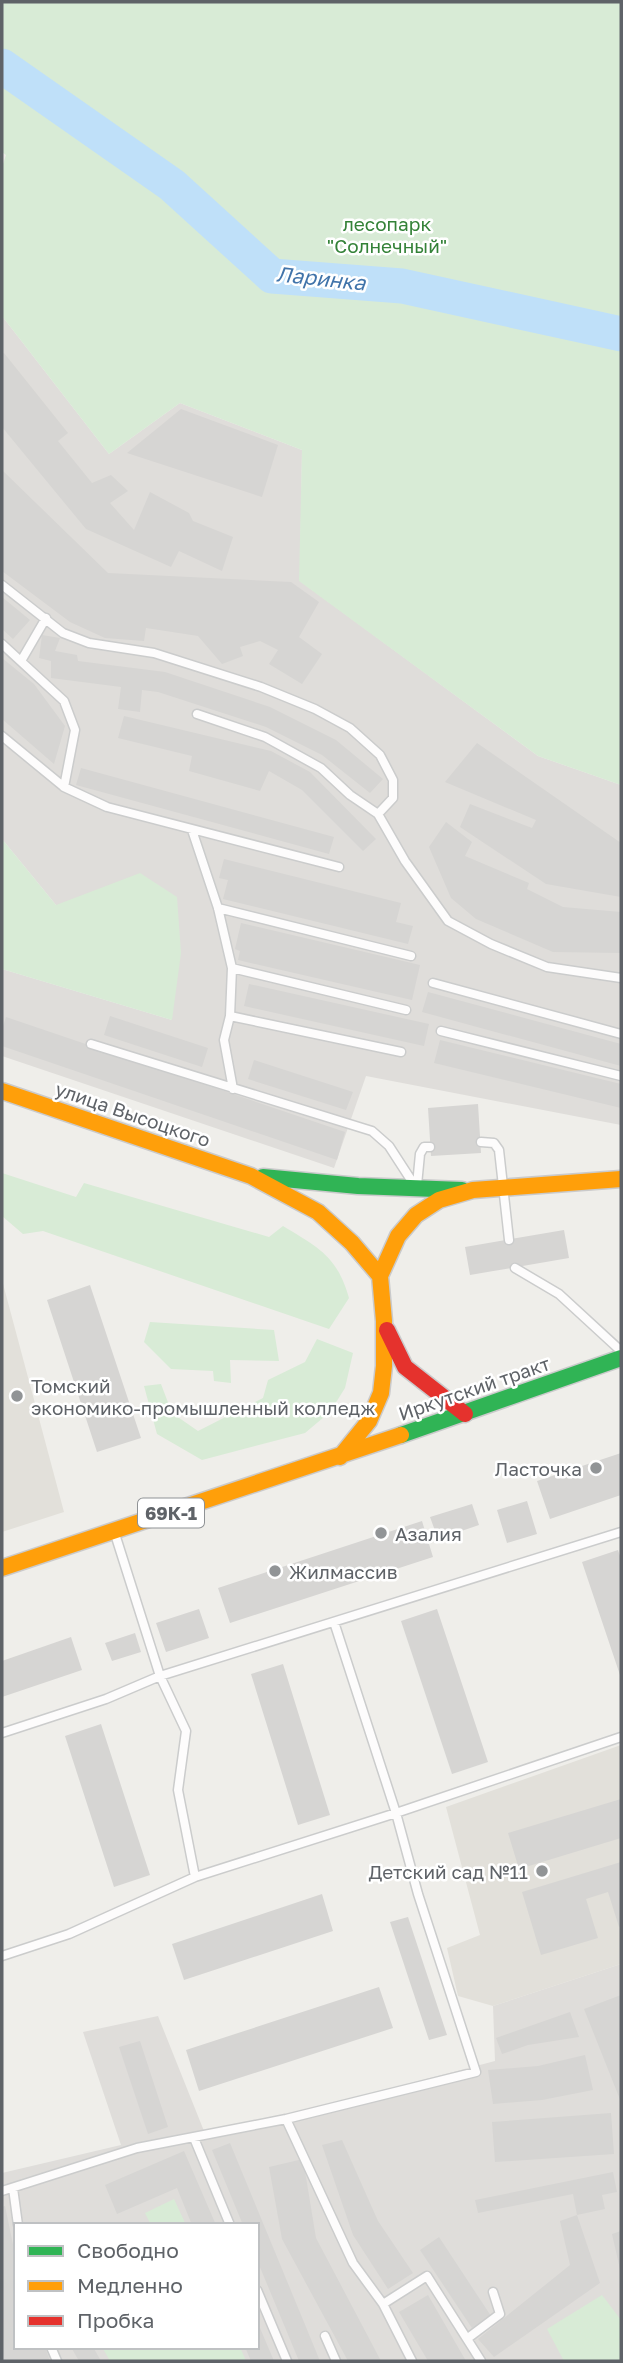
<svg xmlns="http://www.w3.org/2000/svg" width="623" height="2363" viewBox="0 0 623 2363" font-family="'Golos Text',sans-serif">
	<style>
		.industrial { fill: #dfddda }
		.education { fill: #e2e0da }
		.green { fill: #d8ebd6 }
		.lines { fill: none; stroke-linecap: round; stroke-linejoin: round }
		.river { stroke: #bfe0f9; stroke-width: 35 }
		.building { fill: #d6d5d3 }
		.lane-casing { stroke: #cbcccc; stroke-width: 11 }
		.fast-casing { stroke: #cacacb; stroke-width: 19 }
		.slow-casing { stroke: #cacacb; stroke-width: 19 }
		.jam-casing { stroke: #cacacb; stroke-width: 19 }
		.lane { stroke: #fdfcfc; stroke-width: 8 }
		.fast { stroke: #30b455; stroke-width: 16 }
		.slow { stroke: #ff9f0a; stroke-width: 16 }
		.jam { stroke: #e5322d; stroke-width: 16 }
		.poi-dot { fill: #919496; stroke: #fff; stroke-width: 2.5 }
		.labels { text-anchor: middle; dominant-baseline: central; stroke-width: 5; stroke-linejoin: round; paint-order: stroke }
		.shield { fill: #fff; stroke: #8f9295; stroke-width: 2 }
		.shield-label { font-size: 18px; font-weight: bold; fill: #5f6368 }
		.park-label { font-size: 19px; fill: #348238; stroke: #fff }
		.street-label { font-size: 19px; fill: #5f6368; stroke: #fff }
		.poi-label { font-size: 19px; fill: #5f6368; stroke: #fff; text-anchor: start }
		.water-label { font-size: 21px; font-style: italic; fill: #4174aa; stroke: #fff }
	</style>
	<rect width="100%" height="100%" fill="#efeeea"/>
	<path class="industrial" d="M2 316 109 454 180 403 302 450 300 581 538 756 621 785V1125L366 1076 334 1168 2 1056V969L172 1020 56 905 2 839Z
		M621 1964V2361H236L230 2347H257V2225H16V2347H115L123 2361H2V2173L121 2145 83 2032 158 2016 204 2131 266 2121 495 2061 493 2006Z"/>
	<path class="education" d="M2 1280 64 1512 2 1532Z
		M621 1745V1964L493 2006 458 1996 447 1948 480 1935 446 1807Z"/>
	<path class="green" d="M2 2H621V785L538 756 299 581 302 450 180 403 109 454 2 316V167L6 155 2 152Z
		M2 839 56 905 140 873 177 897 181 953 172 1020 2 969Z
		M2 1173 76 1197 84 1183 269 1237 283 1226C319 1248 337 1256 349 1298L329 1329 43 1231 23 1234 2 1216Z
		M150 1322 274 1330 279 1361 230 1360 231 1383 214 1381 213 1371 171 1369 144 1342Z
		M317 1339 353 1353 345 1388 330 1412 305 1433 202 1460 157 1434 144 1386 161 1384 172 1413 198 1431 263 1398 268 1380 305 1362Z
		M174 2199 186 2225H151L145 2213Z
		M602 2295 621 2320V2361H564L547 2329Z
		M102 2347H240L246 2361H110Z"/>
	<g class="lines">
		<path class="river" d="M2 66 172 185 272 276 402 286 621 334"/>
	</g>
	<path class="building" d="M4 353 68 433 58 441 92 483 111 475 128 491 110 503 134 530 150 492 189 513 193 521 233 537 222 571 179 551 171 567 86 529 2 427V354Z
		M181 409 278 445 262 497 127 453Z
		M2 470 108 573 291 582 319 602 299 637 322 654 302 684 269 664 278 650 260 641 240 647 243 656 222 664 198 636 146 628 144 641 105 638 70 622 2 571Z
		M2 597 30 620 13 639 2 629Z
		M42 635 60 638 55 651 77 655 78 661 165 672 270 707 336 740 383 779 370 793 322 755 266 727 158 692 142 690 140 712 118 709 121 687 51 678V661L39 658Z
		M2 658 34 684 65 726 54 764 2 719Z
		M124 716 271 751 310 772 376 839 363 851 302 790 269 771 260 791 189 771 192 756 118 738Z
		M477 743 621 843V897L546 884 460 827 470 804 532 828 536 820 445 782Z
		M81 768 334 837 329 854 76 785Z
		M446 822 472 842 465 856 529 883 527 889 563 907 621 912V953L553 952 476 919 451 898 429 847Z
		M224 859 401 903 396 922 413 926 408 944 223 899 228 880 219 878Z
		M241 923 420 965 412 1000 238 960 240 951 235 949Z
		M249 984 429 1024 424 1046 244 1006Z
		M428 992 621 1044V1066L422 1012Z
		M110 1016 208 1048 202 1067 104 1035Z
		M6 1017 345 1132 337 1160 2 1046V1029Z
		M440 1040 621 1084V1108L434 1063Z
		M254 1060 353 1092 346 1110 248 1079Z
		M478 1104 481 1153 431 1156 428 1108Z
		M564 1230 569 1258 470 1275 465 1247Z
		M90 1285 141 1438 97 1452 47 1300Z
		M621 1453V1495L550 1519 537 1481Z
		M527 1501 537 1534 507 1543 497 1510Z
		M472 1504 479 1525 438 1539 430 1517Z
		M422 1521 433 1557 230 1623 218 1588Z
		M618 1550 621 1559V1678L582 1562Z
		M199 1609 209 1638 166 1652 156 1623Z
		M437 1609 488 1762 452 1774 401 1621Z
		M135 1633 141 1652 112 1661 105 1643Z
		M71 1637 82 1670 2 1697V1661Z
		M283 1664 330 1815 298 1825 251 1674Z
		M101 1724 150 1875 114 1887 65 1736Z
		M621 1799V1838L519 1869 508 1833Z
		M621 1862V1926L619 1927 608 1892 586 1899 598 1938 541 1955 522 1892Z
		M322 1894 333 1931 184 1980 172 1944Z
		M408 1917 447 2035 429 2040 390 1922Z
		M379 1987 393 2028 199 2091 186 2050Z
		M621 1995V2102L584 2009Z
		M570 2012 579 2037 528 2045 502 2054 496 2038Z
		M140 2041 168 2127 148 2134 119 2047Z
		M585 2055 593 2090 542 2100 493 2104 488 2070 538 2066Z
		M611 2113 614 2154 495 2162 492 2122Z
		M342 2140 378 2221 413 2273 388 2289 353 2235 322 2145Z
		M230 2143 320 2361H299L257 2260V2225H243L212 2150Z
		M184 2151 216 2225H192L177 2188 117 2214 105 2185Z
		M303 2159 316 2238 381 2361H348L282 2239 269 2167Z
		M613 2172 617 2192 602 2195 605 2209 577 2215 573 2194 478 2213 475 2200Z
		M5 2206 16 2259V2347H45L50 2361H2V2207Z
		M577 2215 600 2283 494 2357 478 2339 570 2265 560 2221Z
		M621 2231V2269H620L612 2234Z
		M439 2237 491 2316 472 2328 420 2250Z
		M428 2295 466 2361H428L399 2312Z
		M257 2321 274 2361H251L245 2347H257Z
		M71 2347H93L101 2361H79Z"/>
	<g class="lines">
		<g class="lane-casing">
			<path id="lane" d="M2 585 63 633 89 643 154 653 261 687 315 709 350 728 380 755 393 780V798L378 814
				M2 644 64 701 75 730 64 787
				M21 661 46 618
				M197 714 265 737 321 768 350 795 378 814 405 861 448 921 491 944 547 967 621 978
				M2 736 64 787 107 807 339 867
				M192 830 218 908 232 968 230 1016 224 1040 233 1089
				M218 908 411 956
				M232 968 406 1010
				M433 983 621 1034
				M230 1016 401 1052
				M441 1031 621 1076
				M91 1044 372 1131 389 1146 413 1183
				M481 1142 494 1143 499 1150 509 1240
				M417 1185 420 1154 424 1147H430
				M515 1268 559 1294 621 1351
				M115 1534 160 1676 186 1731 178 1790 195 1877
				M2 1733 106 1699 160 1676 621 1532
				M2 1956 69 1934 195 1877 396 1813 621 1737
				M286 2119 353 2263 383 2304 412 2361
				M194 2138 230 2225
				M13 2188 18 2225
				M2 2191 137 2148 286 2119 476 2072 418 1894 396 1813 334 1622
				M257 2290 287 2361
				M383 2304 427 2276 481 2361
				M325 2336 336 2361
				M468 2338 500 2314 493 2292
				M51 2347 57 2361"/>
		</g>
		<g class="fast-casing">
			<path id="fast" d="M263 1177 358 1186 462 1190
				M401 1435 621 1358"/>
		</g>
		<g class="slow-casing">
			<path id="slow" d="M2 1091 251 1176 318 1212 352 1243 380 1276
				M340 1457 369 1421 381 1393 384 1366V1321L380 1276 398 1236 416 1215 439 1200 473 1190 621 1179
				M2 1568 401 1435"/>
		</g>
		<g class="jam-casing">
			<path id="jam" d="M387 1330 405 1367 465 1414"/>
		</g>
		<use href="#lane" class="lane"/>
		<use href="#fast" class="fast"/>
		<use href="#slow" class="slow"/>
		<use href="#jam" class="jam"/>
	</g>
	<g class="poi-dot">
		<circle cx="17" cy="1396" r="7"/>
		<circle cx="596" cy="1468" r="7"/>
		<circle cx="381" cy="1533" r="7"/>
		<circle cx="275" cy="1571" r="7"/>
		<circle cx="542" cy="1871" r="7"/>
	</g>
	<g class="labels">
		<rect class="shield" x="138" y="1498.5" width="66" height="29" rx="5"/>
		<g class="shield-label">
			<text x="171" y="1513">69К-1</text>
		</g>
		<g class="park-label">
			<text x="387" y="223">лесопарк<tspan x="387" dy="22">"Солнечный"</tspan></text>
		</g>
		<g class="street-label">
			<text transform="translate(133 1114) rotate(19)">улица Высоцкого</text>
			<text transform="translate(474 1388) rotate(-19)">Иркутский тракт</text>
		</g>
		<g class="poi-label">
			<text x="31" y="1385">Томский<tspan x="31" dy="22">экономико-промышленный колледж</tspan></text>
			<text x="582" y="1468" text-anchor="end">Ласточка</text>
			<text x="395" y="1533">Азалия</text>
			<text x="289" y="1571">Жилмассив</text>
			<text x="528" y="1871" text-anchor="end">Детский сад №11</text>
		</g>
		<g class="water-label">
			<text transform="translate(321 278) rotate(6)">Ларинка</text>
		</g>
	</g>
	<rect width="623" height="2363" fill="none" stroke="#5f6368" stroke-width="7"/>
	<rect x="14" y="2223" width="245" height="126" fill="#ffffff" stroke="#bfc1c3" stroke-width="2"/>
	<rect x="28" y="2246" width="35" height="10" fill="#30b455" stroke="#bfc1c3" stroke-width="2"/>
	<text x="77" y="2258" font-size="21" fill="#5f6368">Свободно</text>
	<rect x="28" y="2281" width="35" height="10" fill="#ff9f0a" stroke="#bfc1c3" stroke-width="2"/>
	<text x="77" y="2293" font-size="21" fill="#5f6368">Медленно</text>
	<rect x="28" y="2316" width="35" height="10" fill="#e5322d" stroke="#bfc1c3" stroke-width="2"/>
	<text x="77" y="2328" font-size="21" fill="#5f6368">Пробка</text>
</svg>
